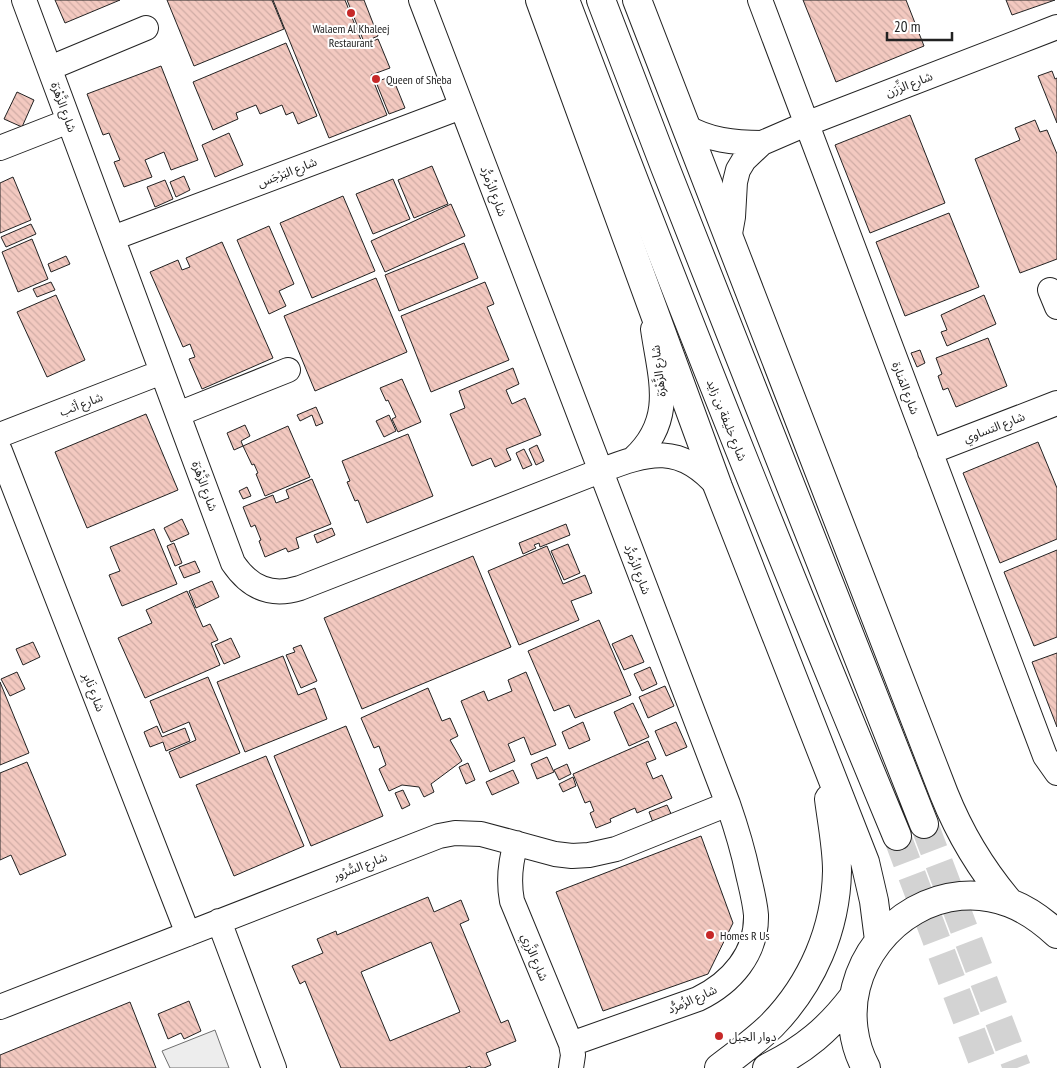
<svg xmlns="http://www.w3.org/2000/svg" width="1057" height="1068" viewBox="0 0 1057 1068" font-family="'PT Sans Narrow','Noto Sans Arabic',sans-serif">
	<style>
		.parking { fill: #ededed; stroke: #6f6f6f }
		.building { fill: url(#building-back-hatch); stroke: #222; fill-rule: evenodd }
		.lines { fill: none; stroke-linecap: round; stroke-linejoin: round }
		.highway-tunnel { stroke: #d3d3d3; stroke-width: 28; stroke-dasharray: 28 14; stroke-linecap: butt }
		.minor-casing { stroke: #222; stroke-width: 26 }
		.major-casing { stroke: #222; stroke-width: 30 }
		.highway-casing { stroke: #222; stroke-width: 30 }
		.minor { stroke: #fff; stroke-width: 24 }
		.major { stroke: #fff; stroke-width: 28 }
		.highway { stroke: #fff; stroke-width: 28 }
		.poi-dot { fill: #c62828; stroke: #fff; stroke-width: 2 }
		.labels { text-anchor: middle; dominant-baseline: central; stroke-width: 4; stroke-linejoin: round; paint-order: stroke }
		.poi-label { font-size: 12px; fill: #222; stroke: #fff; text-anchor: start }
		.street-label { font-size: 12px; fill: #222; stroke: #fff }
	</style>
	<defs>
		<pattern id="building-back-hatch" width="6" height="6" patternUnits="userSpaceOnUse" patternTransform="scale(1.25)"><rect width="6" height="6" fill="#f3c9c0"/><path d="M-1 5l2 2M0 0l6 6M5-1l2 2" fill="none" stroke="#d0aca5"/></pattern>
	</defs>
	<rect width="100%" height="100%" fill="#fff"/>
	<path class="parking" d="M215 1030 229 1068H170L162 1051Z"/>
	<path class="building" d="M55 0H120L65 23Z
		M167 0H272L284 29 194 66Z
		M273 0H345L363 45 378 39 390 68 371 75 387 115 329 138Z
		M347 0H364L378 36 364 42Z
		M803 0H906L924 46 836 82Z
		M1006 0H1055L1012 15Z
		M286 43 317 116 298 124 293 112 286 115 282 105 260 114 256 105 236 113 238 119 213 130 193 82Z
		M161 66 198 160 171 170 164 152 145 160 152 177 124 187 114 162 120 160 109 133 103 135 87 94Z
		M1052 71 1055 79 1057 78V123L1038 76Z
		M392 76 405 108 389 114 376 82Z
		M17 92 34 100 22 127 4 119Z
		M910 115 945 203 870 233 835 145Z
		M1035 120 1040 132 1047 130 1057 154V259L1020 273 975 159 1020 140 1015 128Z
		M229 133 243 165 215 177 202 145Z
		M432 166 448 204 414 218 398 180Z
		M184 176 190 190 176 197 170 182Z
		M13 177 31 220 0 233V183Z
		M393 179 410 219 373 234 356 194Z
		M165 180 173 199 155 207 147 187Z
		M343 196 375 271 312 298 280 223Z
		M451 204 465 236 385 272 371 241Z
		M949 213 979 287 905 316 876 242Z
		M31 224 36 234 6 247 1 237Z
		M269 226 294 284 279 291 286 306 269 314 237 240Z
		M32 239 48 279 18 292 2 252Z
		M222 242 273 358 202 389 189 359 195 357 190 344 183 347 150 272 178 260 182 270 190 267 186 258Z
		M464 243 478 278 399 311 385 275Z
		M66 256 70 264 51 272 48 264Z
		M376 278 407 352 315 391 284 316Z
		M51 282 55 290 37 297 33 289Z
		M485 282 494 304 487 307 509 360 431 392 401 316Z
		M56 295 85 360 47 377 17 312Z
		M984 295 996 324 947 346 941 332 947 330 941 315Z
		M988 338 1007 386 956 407 948 388 943 390 942 387 938 376 942 374 936 358Z
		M920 350 925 363 917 367 911 353Z
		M513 368 519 384 506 390 512 404 525 398 541 435 506 449 511 460 495 467 491 458 472 466 450 414 465 408 459 391Z
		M402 379 421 422 398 432 392 419 396 417 388 400 386 401 380 388Z
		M316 407 323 423 316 426 312 415 300 421 297 415Z
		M146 414 178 490 87 528 55 452Z
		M389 415 396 431 384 437 376 421Z
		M245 425 250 436 241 441 243 446 234 450 227 433Z
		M288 426 310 477 265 496 256 474 258 473 254 464 252 465 243 446Z
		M408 434 433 496 367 523 358 500 355 501 347 482 350 481 342 461Z
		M1038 442 1057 488V539L1000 563 963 473Z
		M537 445 544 461 536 465 529 449Z
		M524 449 532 465 523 469 516 453Z
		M312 479 331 524 296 538 299 548 288 552 286 548 265 557 259 541 261 540 255 525 251 527 243 507 273 495 276 503 289 498 286 490Z
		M247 487 251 496 243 499 239 491Z
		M182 519 189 534 171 542 164 528Z
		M566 524 570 535 540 547 539 543 534 545 536 548 523 554 519 543Z
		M332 528 335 535 317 543 314 535Z
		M154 529 177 584 122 606 109 575 120 571 110 547Z
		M174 543 182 563 175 566 167 546Z
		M568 544 580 573 564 580 551 551Z
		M547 546 563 584 585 575 592 593 571 601 579 620 519 645 488 571Z
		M1057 550V637L1034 646 1004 572Z
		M473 556 511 647 362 709 324 618Z
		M195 561 200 572 184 578 179 567Z
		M212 581 219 597 196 608 189 591Z
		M187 591 203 627 210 624 218 640 211 643 220 665 145 698 118 638 152 623 146 610Z
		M599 620 631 695 575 718 569 705 554 711 528 651Z
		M632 635 644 662 624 670 612 644Z
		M231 638 240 657 224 664 215 645Z
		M33 642 40 657 23 665 16 649Z
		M301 645 317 681 301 688 286 655 295 652 293 648Z
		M1057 653V727L1032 662Z
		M283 656 298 695 315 688 327 719 245 752 217 682Z
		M650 667 657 684 642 691 634 674Z
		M17 672 25 689 10 696 1 679Z
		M526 672 556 745 531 755 524 737 508 744 515 761 490 772 461 701 484 691 488 701 512 691 508 680Z
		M208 677 240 753 180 778 169 752 196 740 189 722 163 733 150 701Z
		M0 682 29 753 0 765Z
		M665 686 674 706 648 718 639 697Z
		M428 688 442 721 450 718 458 736 450 740 462 761 431 784 434 792 424 797 419 787 402 785 389 791 379 769 386 765 379 746 374 748 361 718Z
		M633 703 649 737 629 746 614 712Z
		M583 722 590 740 569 749 562 732Z
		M676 722 687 747 666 756 655 731Z
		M157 726 162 737 185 728 190 741 166 751 163 742 150 747 144 732Z
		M346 726 383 816 311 846 274 756Z
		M648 741 656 759 646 763 653 779 662 775 672 798 637 813 635 808 610 819 611 822 596 828 590 813 594 811 590 801 585 803 573 774Z
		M266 756 304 846 234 876 196 785Z
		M547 757 554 772 537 779 531 764Z
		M27 762 66 855 20 875 11 855 0 860V773Z
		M468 763 475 780 466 784 459 767Z
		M567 764 571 774 559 780 554 770Z
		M513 770 519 783 492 795 486 782Z
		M573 777 576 786 563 792 559 784Z
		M403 790 410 805 402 809 395 793Z
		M667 805 673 818 654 825 649 812Z
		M701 836 733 923 708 974 603 1011 556 892Z
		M428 897 434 912 461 900 469 920 460 924 501 1023 508 1020 516 1041 486 1053 491 1065 484 1068H471L470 1066 465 1068H341L305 981 300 984 292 966 323 953 317 939 336 931 337 935ZM431 942 460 1012 390 1041 361 972Z
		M189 1001 201 1031 184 1039 181 1033 168 1039 158 1014Z
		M130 1002 156 1068H0V1055Z"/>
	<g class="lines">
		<path class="highway-tunnel" d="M924 824 1017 1068
			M897 836 985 1068"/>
		<g class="minor-casing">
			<path id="minor" d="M24 0 233 563C250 588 271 597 300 588L600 471C649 452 680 443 718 487
				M421 0 728 804C736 827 743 850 748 874 751 887 755 902 756 915 757 954 731 983 698 999L571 1044
				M760 0 1045 756 1057 773
				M50 68 146 28
				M685 126C708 140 734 143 762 143
				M0 148 69 121
				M113 238 461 107
				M729 239 733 217 735 182 738 170 744 160 762 143 806 124 1057 27
				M1050 290 1057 307
				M178 414 288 370
				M0 435 162 372
				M0 451 188 934
				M930 452 1057 403
				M634 458C676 419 660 378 653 329
				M516 843C510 863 508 880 512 901L571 1044 573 1055 571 1068
				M219 921 274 1068
				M0 1007 439 836 455 833 481 834 555 854 572 856 589 855 616 849 728 804"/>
		</g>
		<g class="major-casing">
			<path id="major" d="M540 0 718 487 865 862 874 901 879 940
				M637 0 944 794C960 834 981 869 1009 902
				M719 1068C737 1054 756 1041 772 1025 812 984 836 929 837 871 837 847 832 823 829 799
				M767 1068C804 1050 829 1029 854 996
				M866 1068C853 1044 849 1014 856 987 873 921 944 877 1010 903 1028 910 1043 921 1057 934"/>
		</g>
		<g class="highway-casing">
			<path id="highway" d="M565 0C671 281 782 559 897 836
				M601 0 665 167 924 824"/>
		</g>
		<use href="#minor" class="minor"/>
		<use href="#major" class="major"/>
		<use href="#highway" class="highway"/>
	</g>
	<g class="poi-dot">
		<circle cx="351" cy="13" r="5"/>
		<circle cx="376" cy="79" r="5"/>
		<circle cx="710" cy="935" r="5"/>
		<circle cx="719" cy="1036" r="5"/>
	</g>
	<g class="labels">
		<g class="poi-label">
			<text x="351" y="28" text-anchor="middle">Walaem Al Khaleej<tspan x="351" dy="14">Restaurant</tspan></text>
			<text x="386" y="79">Queen of Sheba</text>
			<text x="720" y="935">Homes R Us</text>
			<text x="729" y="1036">دوار الجبل</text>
		</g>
		<g class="street-label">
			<text transform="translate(909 84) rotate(-21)">شارع الزِّرَن</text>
			<text transform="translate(64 107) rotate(70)">شارع الزَّهْرَة</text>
			<text transform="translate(287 172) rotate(-21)">شارع البَرْجَس</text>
			<text transform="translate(494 191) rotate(69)">شارع الزُمرُّد</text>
			<text transform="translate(658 371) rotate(-97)">شارع الزَّهْرَة</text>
			<text transform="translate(906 388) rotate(69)">شارع المَنارة</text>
			<text transform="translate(81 404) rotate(-21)">شارع أثب</text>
			<text transform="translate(727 420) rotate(68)">شارع خليفة بن زايد</text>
			<text transform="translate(994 427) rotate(-21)">شارع التساوي</text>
			<text transform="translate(205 486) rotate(70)">شارع الزَّهْرَة</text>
			<text transform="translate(638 569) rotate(69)">شارع الزُمرُّد</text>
			<text transform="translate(94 692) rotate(69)">شارع نَابِر</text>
			<text transform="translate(360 866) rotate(-21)">شارع السُّرُور</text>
			<text transform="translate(535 957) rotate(67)">شارع الزَّرِي</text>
			<text transform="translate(692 999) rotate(-24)">شارع الزُمرُّد</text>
		</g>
	</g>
	<path d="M887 32v8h65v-8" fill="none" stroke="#222222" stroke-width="2.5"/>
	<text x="894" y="32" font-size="15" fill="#222222" stroke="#ffffff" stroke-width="4" paint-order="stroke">20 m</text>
</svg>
